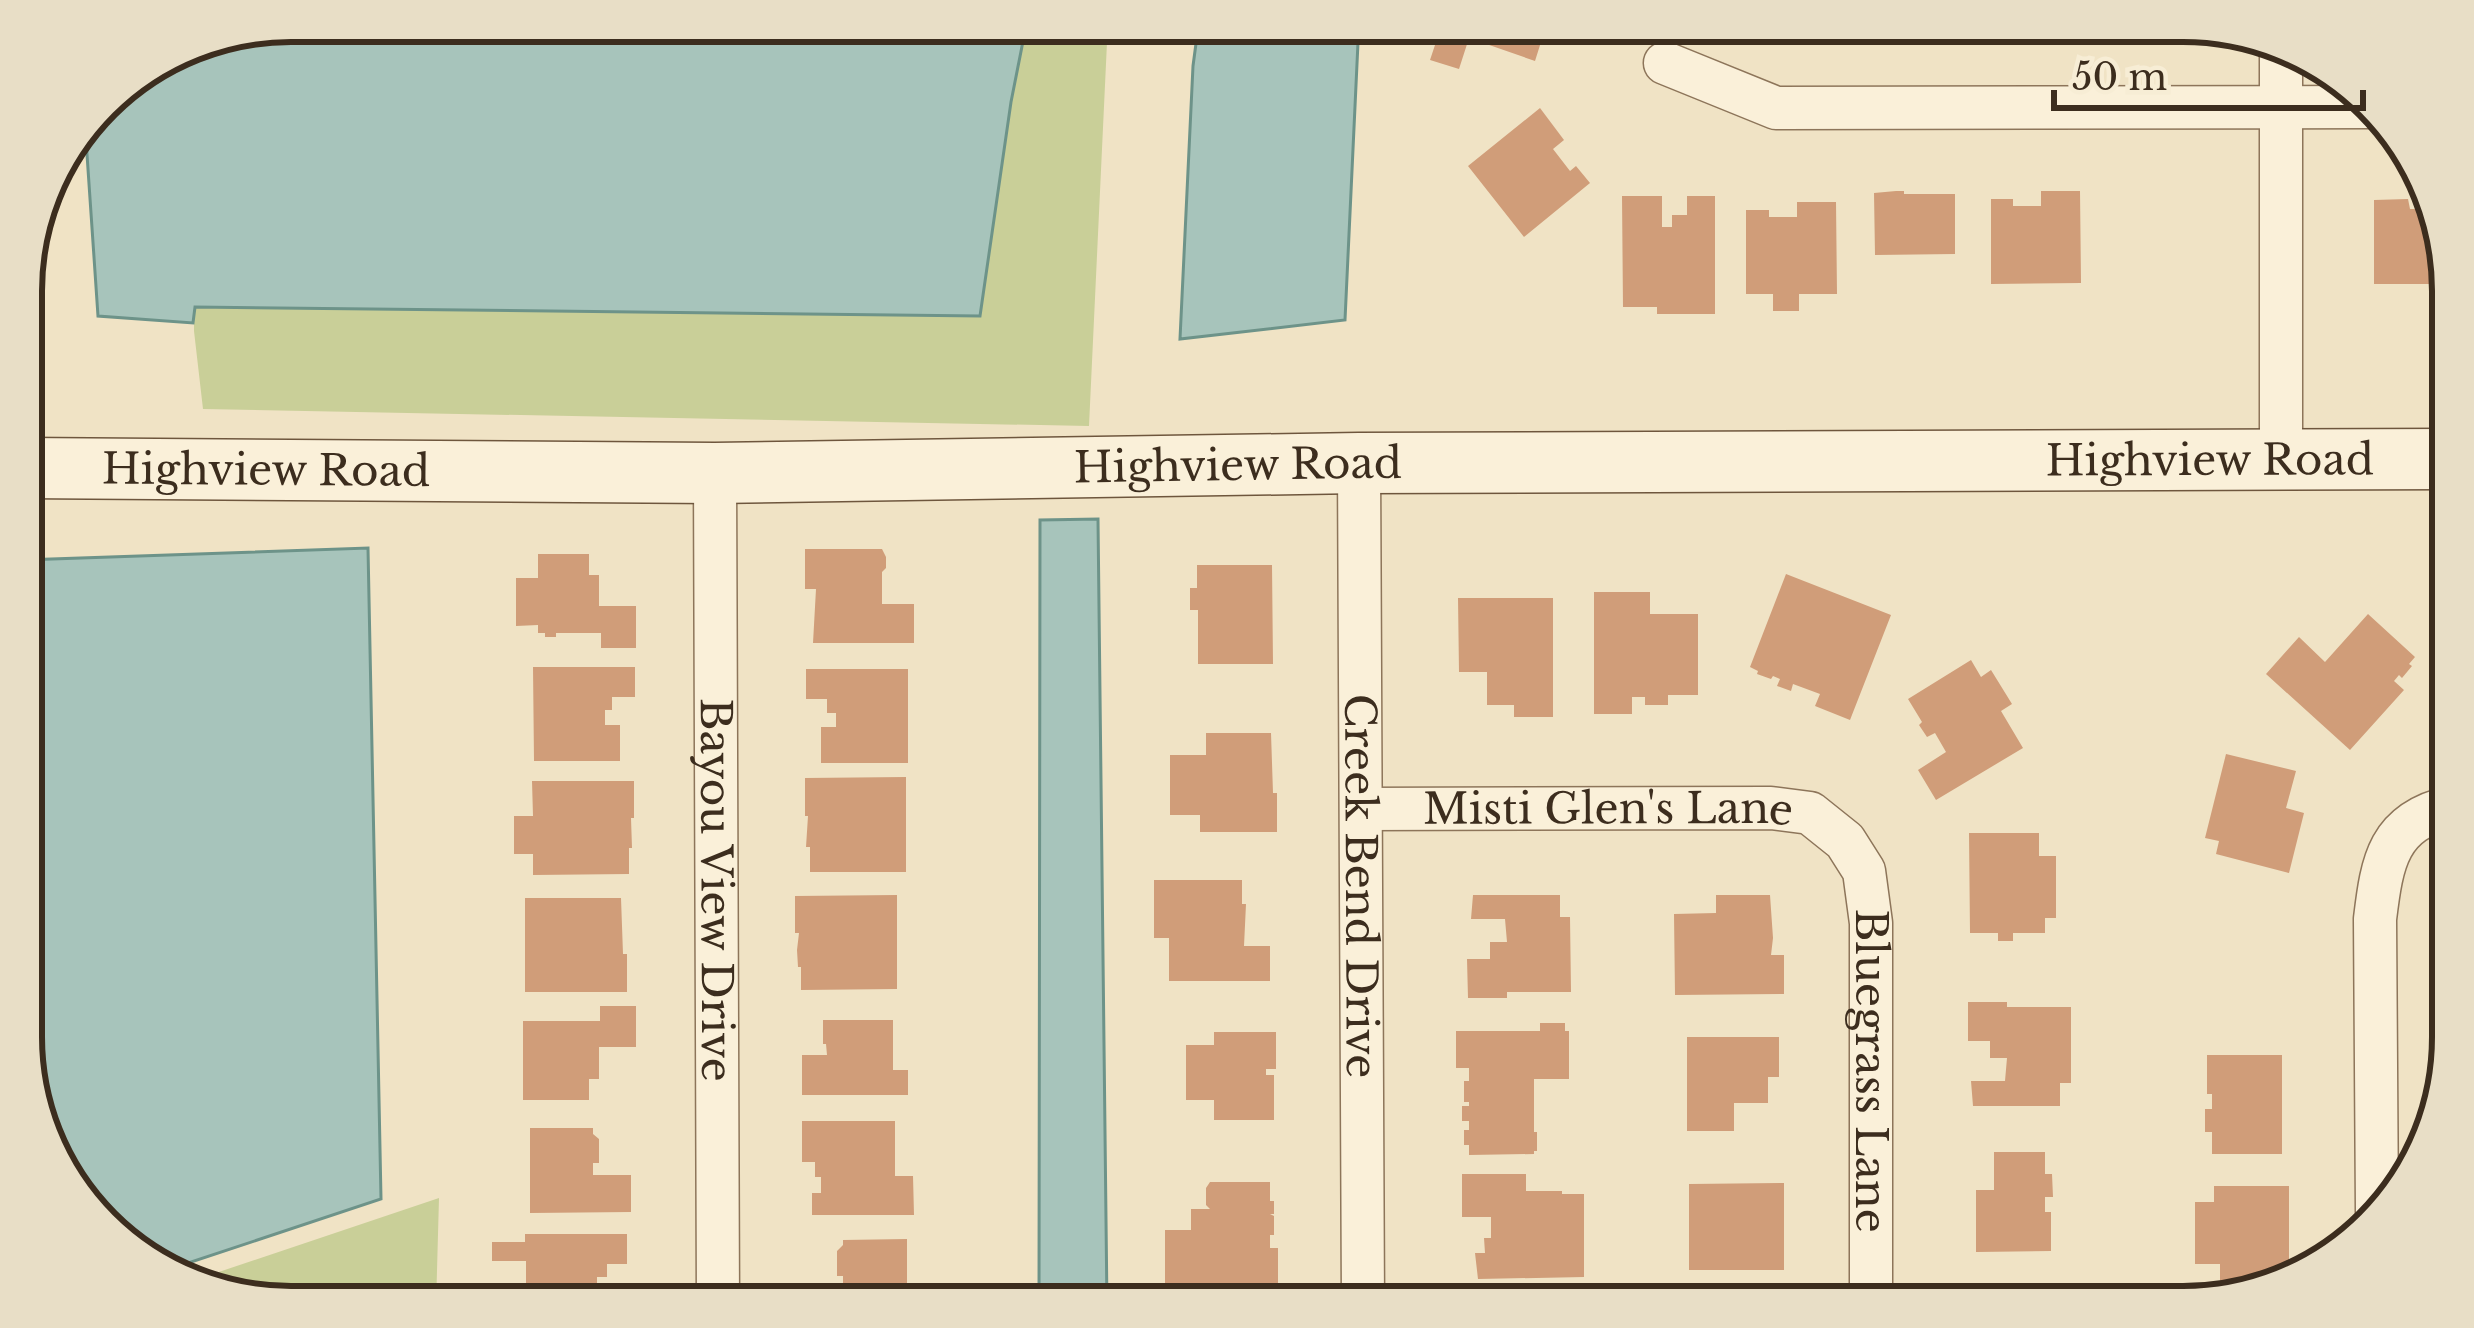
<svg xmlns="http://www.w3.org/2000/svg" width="2474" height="1328" viewBox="0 0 2474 1328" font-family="'Libre Baskerville',serif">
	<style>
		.green { fill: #c9cf98 }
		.water { fill: #a7c4bb; stroke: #6d9389; stroke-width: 3 }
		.building { fill: #d09d79 }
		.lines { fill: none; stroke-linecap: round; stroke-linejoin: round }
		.street-casing { stroke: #8d755a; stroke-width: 45 }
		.secondary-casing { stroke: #6e563d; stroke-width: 63 }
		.street { stroke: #faf0d9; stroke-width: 42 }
		.secondary { stroke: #faf0d9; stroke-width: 60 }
		.labels { text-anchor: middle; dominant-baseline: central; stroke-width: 12; stroke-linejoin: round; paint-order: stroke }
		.street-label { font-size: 42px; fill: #3c2d1e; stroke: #f7edd5 }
		.rim { fill: none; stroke: #3c2d1e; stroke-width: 6 }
	</style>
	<rect width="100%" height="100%" fill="#f0e3c5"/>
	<path class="green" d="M1027 21H1108L1089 426 203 409 194 331V307L979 316 1011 102Z
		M439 1198 436 1307H290L192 1281Z"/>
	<path class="water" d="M291 21H1027L1011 102 980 316 195 307 193 323 98 316 85 125 112 88 188 41Z
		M1199 21H1359L1345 320 1180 339 1193 66Z
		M1098 519 1107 1307H1039L1040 520Z
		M368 548 381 1199 161 1272 157 1271 66 1187 23 1072V560Z"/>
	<path class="building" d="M1443 21H1541L1547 23 1535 61 1469 38 1459 69 1430 60Z
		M1540 108 1564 140 1553 149 1570 171 1576 166 1590 183 1524 237 1468 166Z
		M1896 191H1904V194H1955V254L1875 255 1874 193Z
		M2041 191H2080L2081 283 1991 284V199H2013V206H2041Z
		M2426 193 2452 272 2449 284H2374V200L2408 199 2410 209H2425Z
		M1622 196H1662V227H1672V215H1687V196H1715V314H1657V307H1623Z
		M1797 202H1836L1837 294H1799V311H1773V294H1746V210H1769V217H1797Z
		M805 549H882L886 557V568L882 572V604H914V643H813L816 589H805Z
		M538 554H589V575H599V606H636V648H601V633H556V637H545V633H538V625L516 626V578H538Z
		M1197 565H1272L1273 664H1198V610H1190V588H1197Z
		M1786 574 1891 615 1850 720 1815 706 1820 694 1793 684 1791 691 1777 686 1780 679 1773 676 1771 679 1757 674 1758 671 1750 667Z
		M1594 592H1650V614H1698V695H1668V705H1645V697H1632V714H1594Z
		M1458 598H1553V717H1514V705H1487V672H1459Z
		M2368 614 2415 657 2409 664 2412 666 2402 678 2399 675 2394 681 2404 690 2350 750 2266 674 2299 637 2325 662Z
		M1971 660 1981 677 1991 670 2012 704 2001 711 2023 748 1936 800 1918 770 1946 752 1935 733 1927 737 1919 725 1922 722 1908 699Z
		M533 667H635V697H612V710H605V725H620V761H534Z
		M806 669H908V763H821V727H836V713H827V699H806Z
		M1206 733H1271L1273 793H1277V832H1200V815H1170V755H1206Z
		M2226 754 2296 771 2286 808 2304 813 2289 873 2216 854 2219 841 2205 838Z
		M906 777V872H810V847H806L808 816H805V778Z
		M532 781H634V818H631L632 848H629V874L533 875V854H514V816H533Z
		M1969 833H2039V856H2056V918H2045V933H2013V941H1998V933H1970Z
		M1154 880H1242V904H1246L1244 946H1270V981H1169V938H1154Z
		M897 895V989L801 990V967H798L797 950 799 933H795V896Z
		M1473 895H1560V917H1570L1571 992H1507V998H1468L1467 959H1490V942H1507L1505 919H1471Z
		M1716 895H1770L1773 938 1771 955H1784V994L1675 995 1674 914 1716 913Z
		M525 898H621L623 954H627V992H525Z
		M1968 1002H2007V1007H2071V1083H2060V1106H1973L1971 1081H2005L2007 1058H1990V1041H1968Z
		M600 1006H636V1047H599V1079H589V1100H523V1021H600Z
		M823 1020H893V1070H908V1095H802V1055H827L826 1044H823Z
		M1540 1023H1565V1031H1569V1079H1534V1132H1537V1151H1534V1154L1469 1155V1145H1464V1130H1469V1121H1462V1106H1469V1102H1464V1081H1469V1068H1456V1031H1540Z
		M1214 1032H1276V1069H1266V1075H1274V1120H1214V1100H1186V1045H1214Z
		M1687 1037H1779V1077H1768V1103H1734V1131H1687Z
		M2207 1055H2282V1154H2212V1132H2205V1109H2212V1094H2207Z
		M802 1121H895V1176H913L914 1215H812V1193H821V1177H815V1162H802Z
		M530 1128H593V1134L599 1139V1163H593V1175H631V1212L530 1213Z
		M1994 1152H2045V1174H2052L2053 1197H2045V1212H2051V1251L1976 1252V1190H1994Z
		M1462 1174H1526V1191H1562V1194H1584V1277L1478 1279 1475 1253H1485L1484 1238H1491V1217H1462Z
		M1210 1182H1270V1201H1274V1214H1270L1274 1216V1235H1270V1248H1278V1286H1165V1230H1191V1209H1210L1206 1205V1188Z
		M1784 1183V1270H1689V1184Z
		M2214 1186H2289V1280L2268 1286H2220V1264H2195V1202H2214Z
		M525 1234H627V1264H607V1277H597V1293H612V1307H526V1261H492V1242H525Z
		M907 1239V1307H805V1287H843V1276H837V1251L843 1245V1240Z
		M2051 1296V1306L1987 1307V1297Z"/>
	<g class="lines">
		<g class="street-casing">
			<g id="street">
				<path d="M1665 63 1776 108 2371 107"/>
				<path d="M2281 460V47"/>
				<path id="s1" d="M1359 463 1363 1307"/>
				<path id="s2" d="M715 473 718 1307"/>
				<path id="s3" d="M1362 809 1771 808 1810 813 1845 841 1864 871 1871 923V1307"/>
				<path d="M2377 1212 2375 919C2382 861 2388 821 2452 807"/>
			</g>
		</g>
		<g class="secondary-casing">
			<g id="secondary">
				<path id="s4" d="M23 468 715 473 1359 463 2452 459"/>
			</g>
		</g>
		<use href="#street" class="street"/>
		<use href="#secondary" class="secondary"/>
	</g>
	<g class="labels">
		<g class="street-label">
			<text stroke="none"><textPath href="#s4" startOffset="2187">Highview Road</textPath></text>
			<text stroke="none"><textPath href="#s4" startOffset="1215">Highview Road</textPath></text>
			<text stroke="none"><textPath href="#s4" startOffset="243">Highview Road</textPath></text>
			<text stroke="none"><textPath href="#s3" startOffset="246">Misti Glen's Lane</textPath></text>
			<text stroke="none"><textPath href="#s1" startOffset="423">Creek Bend Drive</textPath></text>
			<text stroke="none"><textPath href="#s2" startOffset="417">Bayou View Drive</textPath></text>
			<text stroke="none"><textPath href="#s3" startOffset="729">Bluegrass Lane</textPath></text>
		</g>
	</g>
	<path d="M0 0H2474V1328H0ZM291 42H2183A249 249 0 0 1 2432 291V1037A249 249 0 0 1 2183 1286H291A249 249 0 0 1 42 1037V291A249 249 0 0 1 291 42Z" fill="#e8dec6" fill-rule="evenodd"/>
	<path class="rim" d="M291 42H2183A249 249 0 0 1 2432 291V1037A249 249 0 0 1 2183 1286H291A249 249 0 0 1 42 1037V291A249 249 0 0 1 291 42Z"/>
	<path d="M2054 90v18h309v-18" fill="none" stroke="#3c2d1e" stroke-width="6"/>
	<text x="2072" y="90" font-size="36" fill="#3c2d1e" stroke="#f7edd5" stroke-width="9" paint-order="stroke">50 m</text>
</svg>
